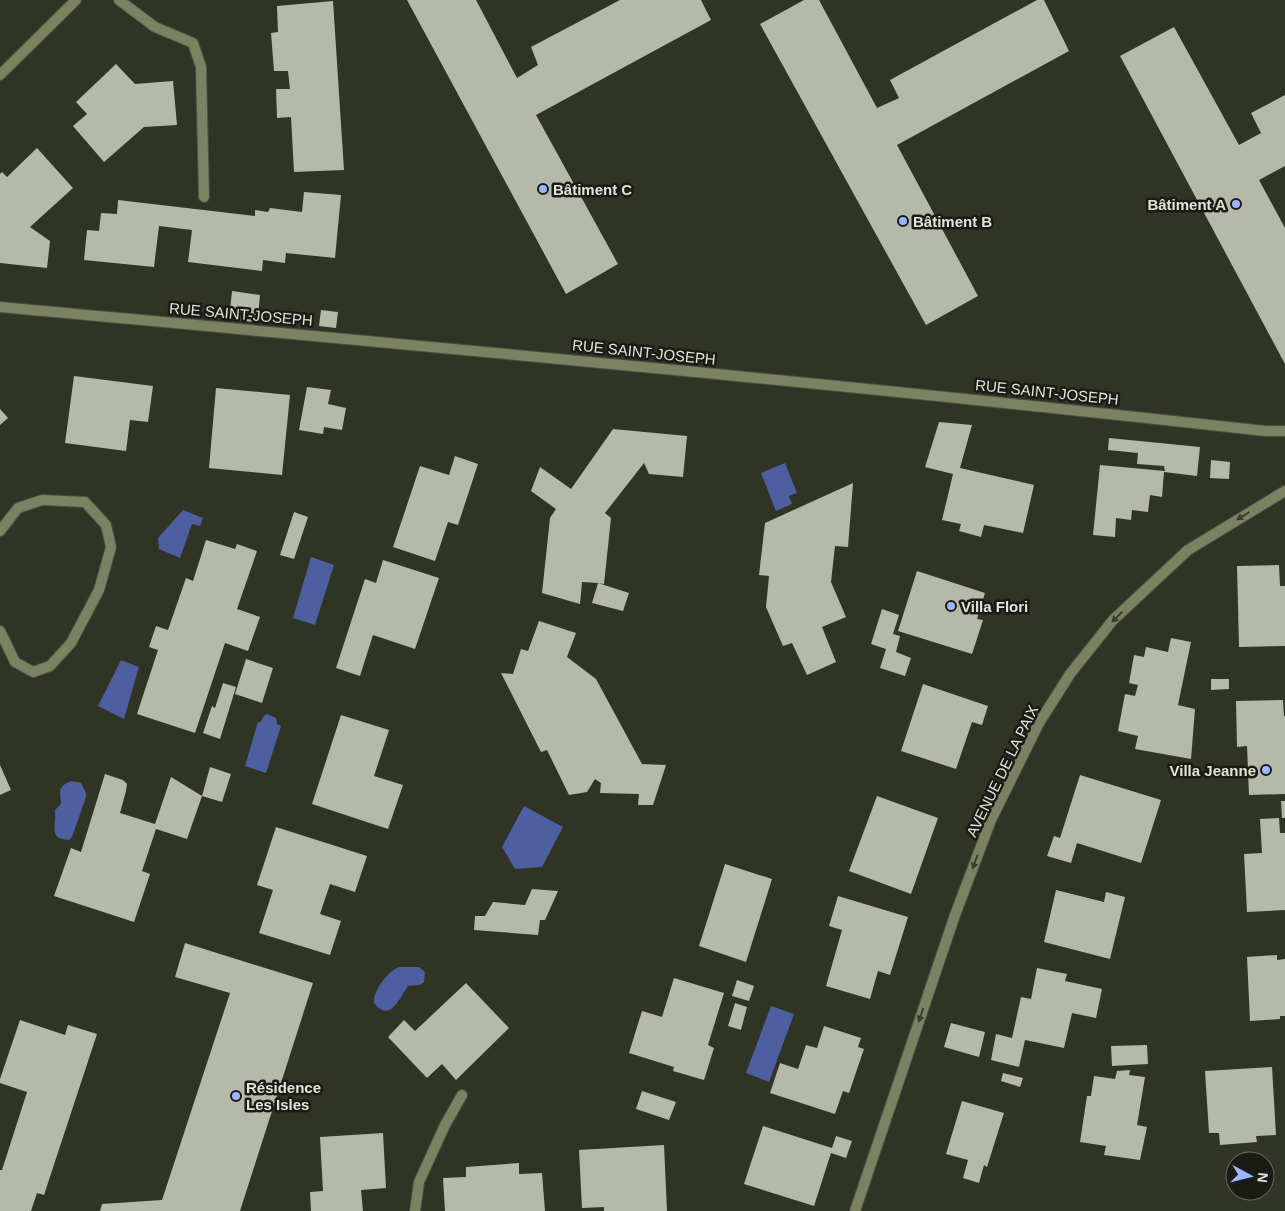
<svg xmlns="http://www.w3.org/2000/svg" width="1285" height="1211" viewBox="0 0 1285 1211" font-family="Helvetica,sans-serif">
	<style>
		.water { fill: #4d5ea1 }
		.building { fill: #b5b9a7 }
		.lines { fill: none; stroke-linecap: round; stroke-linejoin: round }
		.lane-casing { stroke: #4c5042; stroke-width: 12 }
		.street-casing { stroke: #4c5042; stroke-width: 12 }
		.lane { stroke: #7b8261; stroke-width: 10 }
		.street { stroke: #7b8261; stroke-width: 10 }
		.oneway { fill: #3b3f2f }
		.poi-dot { fill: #9eb4fd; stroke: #191b14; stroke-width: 2 }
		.labels { text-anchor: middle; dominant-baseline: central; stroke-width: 5; stroke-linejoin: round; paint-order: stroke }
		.poi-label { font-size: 15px; font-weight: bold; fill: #e0e3d9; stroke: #191b14; text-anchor: start }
		.street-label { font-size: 15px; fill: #e0e3d9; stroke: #191b14 }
	</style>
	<rect width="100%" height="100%" fill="#303425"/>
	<path class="water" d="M785 463 797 493 789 496 792 504 776 511 761 473Z
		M183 510 203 518 200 526 192 524 180 558 159 549 158 538Z
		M311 557 334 565 315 625 293 618Z
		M121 660 139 667 124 719 98 706Z
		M267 714 276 718 277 724 281 726 266 773 245 766 258 722H261L263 717Z
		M71 781 81 783 86 793V797L72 837 69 840C47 839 57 825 55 810L61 804C60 792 57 787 71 781Z
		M524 806 563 827 542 867 515 869 502 847Z
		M399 967H419L425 972 424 982 420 985 408 986C399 999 390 1023 374 1003 373 991 388 971 399 967Z
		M771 1006 794 1014 769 1082 746 1073Z"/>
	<path class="building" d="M407 0H476L517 78 538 65 531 47 620 0H701L711 20 536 115 618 264 566 294Z
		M804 0H819L877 108 899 98 890 80 1037 0H1044L1069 51 897 145 978 296 926 325 760 24Z
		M333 1 344 170 294 172 291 117 277 118 276 89H290L288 71H274L271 33 278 32 277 6Z
		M1174 27 1239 145 1261 133 1251 113 1285 95V166L1259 180 1285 228V364L1120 56Z
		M116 64 135 84 173 81 177 125 144 127 104 162 73 126 87 114 76 102Z
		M37 148 73 188 30 227 50 241 47 268 0 263V174L2 172 7 177Z
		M304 192 341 195 335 258 286 253 285 263 263 260 262 271 188 262 192 230 159 226 154 267 84 260 87 230 99 231 101 213 117 214 118 200 255 216V210L268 212 270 208 302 212Z
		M232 291 260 295 258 317 254 322 229 319Z
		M321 310 338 312 336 328 319 326Z
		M74 376 153 386 148 422 130 420 126 451 65 443Z
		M307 387 331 390 328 404 346 408 342 430 324 427 323 434 299 430Z
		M216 388 290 395 282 475 209 468Z
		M0 409 8 418 0 425Z
		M939 422 972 425 960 468 1034 485 1023 533 984 525 981 537 959 531 961 524 942 520 953 474 925 467Z
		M613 429 687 436 683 477 649 474 644 463 605 513 611 518 604 584 598 583 629 593 623 611 592 603 598 583 582 582 580 604 542 593 550 518 556 509 531 491 540 467 571 489Z
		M1109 438 1200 447 1197 476 1164 472 1162 497 1150 495 1148 512 1132 510 1131 520 1116 518 1115 537 1093 535 1100 465 1165 471 1164 466 1137 464 1138 453 1108 450Z
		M455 456 478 464 458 525 448 522 435 561 393 547 420 466 449 475Z
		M1211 460 1230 462 1229 479 1210 478Z
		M853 483 848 547 835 546 831 582 846 617 822 627 836 662 807 675 792 643 783 646 766 607 769 576 759 575 765 523Z
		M294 512 308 517 294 559 280 555Z
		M206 540 235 549 237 544 257 551 237 609 260 617 248 651 225 643 195 733 137 714 158 650 149 647 156 626 168 630 186 578 193 581Z
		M383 560 439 578 415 649 373 635 360 676 336 668 365 579 376 583Z
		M1279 565 1280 586H1285V646L1239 647 1237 566Z
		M917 571 985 593 977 619 983 620 972 654 898 631Z
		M882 609 899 615 893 634 900 636 896 652 911 658 905 676 880 668 886 649 871 644Z
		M539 621 576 633 567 657 596 679 642 764 666 765 653 805H638L639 794 600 793 601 783 595 779 587 792 569 795 547 750 541 752 501 673 513 674 521 649 528 651Z
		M1171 638 1191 642 1178 705 1195 709 1191 759 1135 749 1138 736 1118 731 1125 694 1135 696 1138 685 1129 683 1134 655 1144 657 1146 647 1168 652Z
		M246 659 273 668 262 703 235 694Z
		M1211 679H1229V689L1211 690Z
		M223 683 236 687 220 739 203 733 212 706 215 708Z
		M923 684 988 706 982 725 972 722 956 769 901 751Z
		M1283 700 1284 716H1285V794L1249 795 1247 746 1237 747 1236 701Z
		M341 715 389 730 374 776 403 785 388 829 312 804Z
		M0 765 11 790 0 795Z
		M210 767 231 774 222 802 202 796Z
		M105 774 123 780 127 784 126 791 120 813 155 824 171 777 202 796 187 839 156 829 142 871 150 874 134 922 54 896 71 848 81 852Z
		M1080 775 1161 800 1141 863 1077 843 1071 863 1047 856 1054 836 1060 838Z
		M877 796 938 818 911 894 849 871Z
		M1281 801H1285V818H1282Z
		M1279 818 1280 833H1285V910L1247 912 1244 854 1262 853 1260 819Z
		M276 827 367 856 355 892 330 884 320 914 341 921 330 955 259 933 273 890 257 885Z
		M725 864 772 879 746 962 699 946Z
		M532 889 558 891 545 920H540L538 935 474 930 475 916H485L493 902 525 905Z
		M1056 890 1104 902 1106 892 1125 897 1110 959 1044 942Z
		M838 896 908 917 890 975 878 971 870 999 826 986 842 930 829 926Z
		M185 943 313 983 240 1211H100L102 1204 162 1200 230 993 175 977Z
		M1277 955V960L1285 959V1016H1280V1019L1250 1021 1247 957Z
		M1037 968 1067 974 1065 981 1102 989 1096 1018 1072 1013 1064 1048 1025 1040 1019 1067 991 1060 996 1034 1012 1038 1021 997 1031 999Z
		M674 978 724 993 708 1045 714 1048 704 1080 673 1071 674 1067 629 1053 642 1011 662 1017Z
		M737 980 754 986 749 1001 732 996Z
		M466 983 509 1028 456 1080 442 1064 427 1078 388 1037 404 1020 415 1031Z
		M735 1003 747 1007 741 1030 728 1026Z
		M20 1020 65 1035 68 1025 97 1034 44 1195 37 1193 31 1211H0V1170H2L27 1092 0 1083V1079Z
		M951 1023 985 1032 979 1057 944 1047Z
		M824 1026 861 1038 858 1047 864 1049 849 1093 843 1091 835 1114 770 1093 780 1063 798 1069 806 1045 817 1048Z
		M1147 1045 1148 1064 1112 1066 1111 1046Z
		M1272 1067 1276 1135 1256 1136 1257 1142 1220 1145 1219 1133H1209L1205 1071Z
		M1130 1070 1129 1075 1145 1077 1137 1125 1147 1127 1140 1160 1104 1155 1106 1146 1080 1142 1087 1096H1091L1094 1076 1115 1079 1117 1071Z
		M1003 1073 1023 1078 1020 1087 1001 1081Z
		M642 1091 676 1102 669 1120 636 1109Z
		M962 1101 1004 1113 987 1167 984 1165 979 1183 963 1178 968 1160 946 1154Z
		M763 1126 832 1148 836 1136 852 1141 846 1158 831 1153 814 1206 744 1184Z
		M383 1133 386 1188 361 1190 363 1211H311L310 1192 323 1191 320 1137Z
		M664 1145 667 1211H604V1207L582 1208 579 1150Z
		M519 1163V1174L542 1173 545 1211H445L443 1178 466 1177V1167Z"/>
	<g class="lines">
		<g class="lane-casing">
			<path id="lane" d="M415 1211 419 1182 445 1125 462 1095"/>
		</g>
		<g class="street-casing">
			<path id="street" d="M119 0 155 27 193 43 201 67 204 197
				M0 75 76 0
				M0 307C422 346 844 384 1265 431H1285
				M0 531 18 508 42 500 85 502 106 525 111 547 99 590 71 643 50 666 33 672 15 662 0 631
				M855 1211 955 915 991 820 1039 723 1070 674 1113 620 1188 550 1285 491"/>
		</g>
		<use href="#lane" class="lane"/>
		<use href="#street" class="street"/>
	</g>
	<defs><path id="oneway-solid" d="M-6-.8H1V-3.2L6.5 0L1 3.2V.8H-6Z" transform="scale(1.25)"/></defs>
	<g class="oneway">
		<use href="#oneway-solid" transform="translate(1243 516) rotate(149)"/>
		<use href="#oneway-solid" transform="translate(1117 617) rotate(135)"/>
		<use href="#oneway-solid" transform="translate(975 862) rotate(110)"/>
		<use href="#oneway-solid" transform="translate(921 1015) rotate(109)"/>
	</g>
	<g class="poi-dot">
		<circle cx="543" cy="189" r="5"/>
		<circle cx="1236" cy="204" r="5"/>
		<circle cx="903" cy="221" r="5"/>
		<circle cx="951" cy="606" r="5"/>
		<circle cx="1266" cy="770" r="5"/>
		<circle cx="236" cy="1096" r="5"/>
	</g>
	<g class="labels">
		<g class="poi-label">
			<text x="553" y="189">Bâtiment C</text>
			<text x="1226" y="204" text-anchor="end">Bâtiment A</text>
			<text x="913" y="221">Bâtiment B</text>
			<text x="961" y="606">Villa Flori</text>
			<text x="1256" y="770" text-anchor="end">Villa Jeanne</text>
			<text x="246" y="1087">Résidence<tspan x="246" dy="17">Les Isles</tspan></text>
		</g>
		<g class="street-label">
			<text transform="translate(241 314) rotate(5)">RUE SAINT-JOSEPH</text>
			<text transform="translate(644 352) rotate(6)">RUE SAINT-JOSEPH</text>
			<text transform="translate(1047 392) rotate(6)">RUE SAINT-JOSEPH</text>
			<text transform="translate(1002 771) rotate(-64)">AVENUE DE LA PAIX</text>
		</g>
	</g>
	<g transform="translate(1250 1176) rotate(97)"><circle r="24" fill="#191b14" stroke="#696b63"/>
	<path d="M0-4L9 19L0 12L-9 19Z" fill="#9eb4fd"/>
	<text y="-8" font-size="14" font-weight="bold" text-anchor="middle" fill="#e0e3d9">N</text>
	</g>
</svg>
